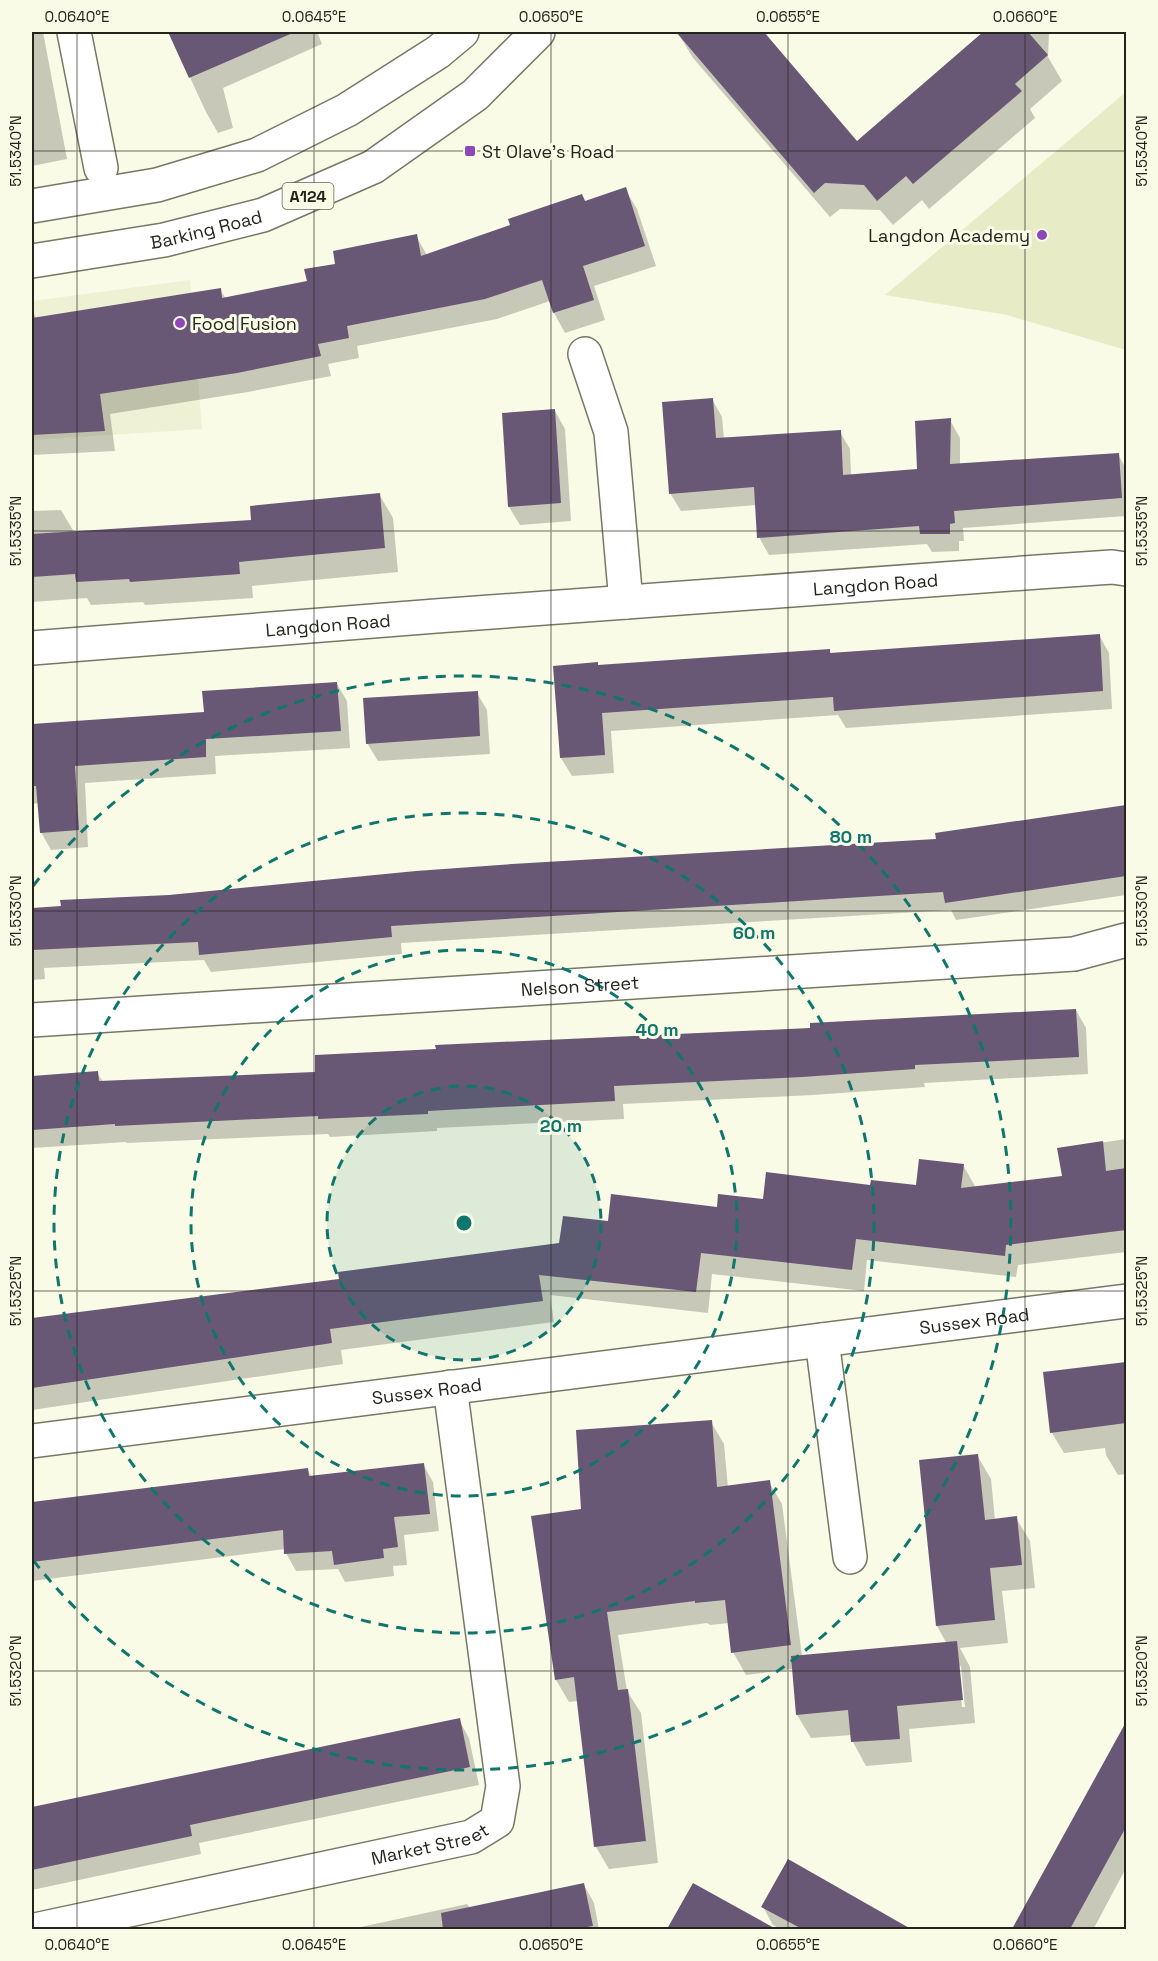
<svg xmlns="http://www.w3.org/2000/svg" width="1158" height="1961" viewBox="0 0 1158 1961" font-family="'Space Grotesk',sans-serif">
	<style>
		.built { fill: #eef1d4 }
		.green { fill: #e8ecc6 }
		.shadow { fill: #0003; fill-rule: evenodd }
		.building { fill: #685775 }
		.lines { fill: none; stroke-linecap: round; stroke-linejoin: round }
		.street-casing { stroke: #767865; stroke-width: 36 }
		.primary-casing { stroke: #767865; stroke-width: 36 }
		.street { stroke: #fff; stroke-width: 33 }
		.primary { stroke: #fff; stroke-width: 33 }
		.ticks { fill: none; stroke: #24241d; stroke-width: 1.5; stroke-opacity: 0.45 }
		.ring { fill: none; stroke: #0f766e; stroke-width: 3; stroke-dasharray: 10 8 }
		.poi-dot { fill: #8e46b9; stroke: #f9fbe6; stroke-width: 2 }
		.labels { text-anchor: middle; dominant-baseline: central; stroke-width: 6; stroke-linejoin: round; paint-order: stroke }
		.shield { fill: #f9fbe6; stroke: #646459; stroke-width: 1.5 }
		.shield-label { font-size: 16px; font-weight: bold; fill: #24241d }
		.poi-label { font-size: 18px; fill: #24241d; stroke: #f9fbe6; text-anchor: start }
		.street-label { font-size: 18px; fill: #24241d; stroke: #f9fbe6 }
		.centre { fill: #0f766e; stroke: #f9fbe6; stroke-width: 3 }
		.ring-label { font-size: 18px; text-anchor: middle; font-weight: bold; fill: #0f766e; stroke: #f9fbe6; stroke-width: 6; stroke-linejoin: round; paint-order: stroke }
		.neatline { fill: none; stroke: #24241d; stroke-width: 2 }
		.ticks-label { font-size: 15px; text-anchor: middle; fill: #24241d }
	</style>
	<rect width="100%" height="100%" fill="#f9fbe6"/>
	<path class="built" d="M190 280 202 429 32 440V301Z"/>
	<path class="green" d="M1126 92V350L1007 315 885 295Z"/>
	<path class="shadow" d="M32 32H43L67 159 32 166Z
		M169 32H329L318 34 322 44 223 88 233 128 218 133 206 112Z
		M679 32H762L857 144 985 32H1049L1048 57 1062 81 1030 109 1035 118 929 209 922 200 893 225 880 210 840 209 830 217 693 58 678 33Z
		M625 189 637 209 656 266 594 286 605 320 565 333 554 313 550 301 497 319 357 346 359 358 328 364 331 376 248 392 110 414 115 451 32 455V311L37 319 220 290 226 299 308 283 337 265 416 236 427 255Z
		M712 399 722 417 724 439 840 432 850 449 851 475 919 471 950 420 960 438V465L1118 454 1126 469V516L963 528 964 541H959V551L932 552 927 544 769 555 759 537 757 505 681 511 670 493Z
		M555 411 565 429 571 521 520 525 509 507Z
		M379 494 393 518 398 572 252 586 253 598 145 605 143 602 91 605 87 598 32 602V511L61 510 74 532 253 521Z
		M1099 635 1109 653 1112 709 846 728 838 715 611 731 614 773 572 776 561 758 599 666 829 650 832 655Z
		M337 684 347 701 350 748 215 756 216 774 85 783 88 847 51 850 41 832 39 803 32 804V726L205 714Z
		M477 693 487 710 490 754 378 761 367 743Z
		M1126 807V895L956 920 951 910 401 943 402 954 211 972 204 960 44 968 45 979 32 980V909L169 896 937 841 936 835Z
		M1076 1010 1086 1028 1088 1074 924 1083 925 1087 813 1095 623 1104 624 1119 437 1128V1131L330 1137 328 1134 127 1143 126 1142 32 1148V1077L97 1073 103 1082 317 1073 811 1030Z
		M1126 1139V1252L1018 1265 1016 1277 867 1260 864 1291 712 1274 708 1313 550 1295 554 1322 341 1350 343 1364 32 1410V1319L340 1280 561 1244 609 1223 871 1186H917L963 1165 976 1188 1063 1177 1059 1149Z
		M1126 1363V1474L1118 1475 1106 1455 1105 1448 1064 1453 1052 1433 1044 1374Z
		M711 1422 724 1444 728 1488 769 1482 782 1504 802 1656 947 1644 937 1626 977 1455 991 1479 995 1520 1016 1518 1030 1541 1035 1588 1002 1591 1008 1643 960 1648 970 1667 975 1723 909 1729 912 1762 866 1766 853 1742 852 1735 811 1738 797 1715 793 1669 746 1675 733 1652 729 1623 710 1625 707 1623 618 1635 627 1691 641 1713 658 1863 609 1869 596 1847 578 1701 569 1702 556 1680 583 1510ZM958 1666H961L965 1707H962Z
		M423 1464 433 1482 439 1531 404 1535 407 1565 393 1566 394 1576 345 1582 338 1569 296 1571 286 1553 285 1549 32 1581V1503L308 1470 312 1478Z
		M459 1720 469 1738 479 1785 199 1843 201 1854 32 1890V1809Z
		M1126 1725V1868L1093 1930H1013Z
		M584 1885 594 1903 599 1930H347L467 1904 470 1908Z
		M694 1885 750 1929V1930H669Z
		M763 1907 880 1926 878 1930H782L773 1925Z"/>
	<path class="building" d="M168 32H295L189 78Z
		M676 32H764L857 141 983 32H1028L1048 55 1015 84 1022 91 913 184 906 176 877 201 864 185 825 183 814 193Z
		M626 187 645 246 583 266 594 300 553 313 542 280 485 299 347 326 349 338 318 344 321 356 237 373 100 394 105 431 32 435V318L221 288 222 298 307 281 304 269 335 264 333 251 417 234 421 256 510 225 508 219 582 194 585 201Z
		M713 398 716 438 841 430 843 475 917 469 915 421 951 418 950 464 1119 453 1122 498 954 511 955 523 950 524V534H920L919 526 757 538 754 487 669 494 662 402Z
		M555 409 561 503 508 507 502 413Z
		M380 493 385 548 239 562 240 574 130 582 129 579 76 582 75 574 32 577V534L251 520 250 506Z
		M1100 634 1103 691 834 711 833 697 602 713 605 755 560 758 553 666 598 662V665L830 649V653Z
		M337 682 341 731 206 739V757L75 766 79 830 40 833 36 786H32V724L204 712 202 691Z
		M478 691 480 736 366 744 363 698Z
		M1126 805V876L945 903 943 892 391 926 392 937 199 955 198 942 32 950V908L61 906 60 900 169 895 416 871 512 864 936 839 935 833Z
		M1076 1009 1079 1057 915 1065V1069L802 1077 614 1086 615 1101 428 1111V1114L318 1119V1116L115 1126V1124L32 1130V1076L98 1071 99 1081 315 1072V1055L436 1049 435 1045 810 1028V1023Z
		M1103 1141 1106 1171 1126 1168V1230L1006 1245 1005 1256 856 1239 852 1270 701 1253 696 1292 539 1275 543 1301 330 1329 332 1343 32 1388V1318L339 1279 338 1272 559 1243 563 1216 608 1221 611 1194 717 1207 718 1194 763 1199 766 1172 870 1185 871 1180 916 1185 919 1159 964 1164 961 1188 1062 1176 1057 1148Z
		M1126 1362V1423L1050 1433 1043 1372Z
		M712 1420 717 1487 770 1480 791 1645 731 1653 725 1600 695 1603V1601L607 1612 618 1690 628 1689 646 1841 594 1847 574 1677 555 1680 531 1516 581 1509 576 1430Z
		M978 1454 985 1520 1017 1516 1022 1565 990 1568 995 1620 936 1626 919 1460Z
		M424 1463 430 1514 394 1517 398 1547 383 1549 384 1558 334 1565 332 1551 284 1554 283 1530 32 1562V1502L308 1468 309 1476Z
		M957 1641 963 1700 897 1706 900 1739 851 1742 848 1710 796 1715 791 1656Z
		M460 1718 470 1767 190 1825 192 1836 32 1870V1807Z
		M1126 1722V1827L1070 1929H1012Z
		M788 1859 911 1929H802L761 1907Z
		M584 1883 593 1926 574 1929H443L441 1913Z
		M693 1883 776 1929H667Z"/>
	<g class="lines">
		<g class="street-casing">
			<g id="street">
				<path d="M74 32 101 168"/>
				<path d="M585 354 611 432 626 602"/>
				<path id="s1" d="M32 648 436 616 1038 572 1112 567 1126 569"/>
				<path id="s2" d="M32 1020 1074 954 1126 940"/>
				<path d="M822 1340 850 1557"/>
				<path id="s3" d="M32 1441 1126 1301"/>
				<path id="s4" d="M35 1930 471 1837 497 1821 503 1786 450 1387"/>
			</g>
		</g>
		<g class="primary-casing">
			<g id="primary">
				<path d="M32 206 157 185 257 155 347 110 438 52 462 32"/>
				<path id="s5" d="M32 261 164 240 263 215 373 167 475 95 538 32"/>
			</g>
		</g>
		<use href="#street" class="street"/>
		<use href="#primary" class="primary"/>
	</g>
	<path class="ticks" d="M77 32V1930M314 32V1930M551 32V1930M788 32V1930M1025 32V1930M32 151H1126M32 531H1126M32 911H1126M32 1291H1126M32 1671H1126"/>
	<circle cx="464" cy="1223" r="137" fill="#0f766e" fill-opacity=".12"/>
	<g class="ring">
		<circle cx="464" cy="1223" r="137"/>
		<circle cx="464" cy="1223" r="273"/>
		<circle cx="464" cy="1223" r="410"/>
		<path d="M33 886A547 547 0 1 1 33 1560"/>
	</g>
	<g class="poi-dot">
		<rect x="464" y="145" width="12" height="12" rx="3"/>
		<circle cx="1042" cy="235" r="6"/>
		<circle cx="180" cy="323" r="6"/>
	</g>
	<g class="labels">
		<rect class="shield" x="282.5" y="183" width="51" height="26" rx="4.5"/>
		<g class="shield-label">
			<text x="308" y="196">A124</text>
		</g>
		<g class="poi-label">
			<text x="482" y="151">St Olave's Road</text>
			<text x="1030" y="235" text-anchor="end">Langdon Academy</text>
			<text x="192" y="323">Food Fusion</text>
		</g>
		<g class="street-label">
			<text stroke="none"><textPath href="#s5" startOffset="177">Barking Road</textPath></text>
			<text stroke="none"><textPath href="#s1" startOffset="846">Langdon Road</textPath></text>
			<text stroke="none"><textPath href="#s1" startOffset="297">Langdon Road</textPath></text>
			<text stroke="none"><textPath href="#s2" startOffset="549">Nelson Street</textPath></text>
			<text stroke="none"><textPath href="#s3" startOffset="950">Sussex Road</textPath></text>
			<text stroke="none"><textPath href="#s3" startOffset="398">Sussex Road</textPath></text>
			<text stroke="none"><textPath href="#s4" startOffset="404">Market Street</textPath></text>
		</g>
	</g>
	<circle cx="464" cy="1223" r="9" class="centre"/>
	<g class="ring-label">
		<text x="851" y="843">80 m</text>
		<text x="754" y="939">60 m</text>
		<text x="657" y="1036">40 m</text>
		<text x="561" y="1132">20 m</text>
	</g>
	<rect width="1158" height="1961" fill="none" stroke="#f9fbe6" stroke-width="66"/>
	<rect x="33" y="33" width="1092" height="1895" class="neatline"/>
	<g class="ticks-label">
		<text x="77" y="22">0.0640°E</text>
		<text x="314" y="22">0.0645°E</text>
		<text x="551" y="22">0.0650°E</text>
		<text x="788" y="22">0.0655°E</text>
		<text x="1025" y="22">0.0660°E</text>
		<text transform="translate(16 151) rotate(-90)" y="5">51.5340°N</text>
		<text transform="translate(1142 151) rotate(-90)" y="5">51.5340°N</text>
		<text transform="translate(16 531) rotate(-90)" y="5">51.5335°N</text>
		<text transform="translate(1142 531) rotate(-90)" y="5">51.5335°N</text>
		<text transform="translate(16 911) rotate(-90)" y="5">51.5330°N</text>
		<text transform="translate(1142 911) rotate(-90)" y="5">51.5330°N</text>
		<text transform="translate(16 1291) rotate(-90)" y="5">51.5325°N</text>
		<text transform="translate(1142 1291) rotate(-90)" y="5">51.5325°N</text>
		<text transform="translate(16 1671) rotate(-90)" y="5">51.5320°N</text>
		<text transform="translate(1142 1671) rotate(-90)" y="5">51.5320°N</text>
		<text x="77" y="1950">0.0640°E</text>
		<text x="314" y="1950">0.0645°E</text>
		<text x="551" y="1950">0.0650°E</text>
		<text x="788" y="1950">0.0655°E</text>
		<text x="1025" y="1950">0.0660°E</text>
	</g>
</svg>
